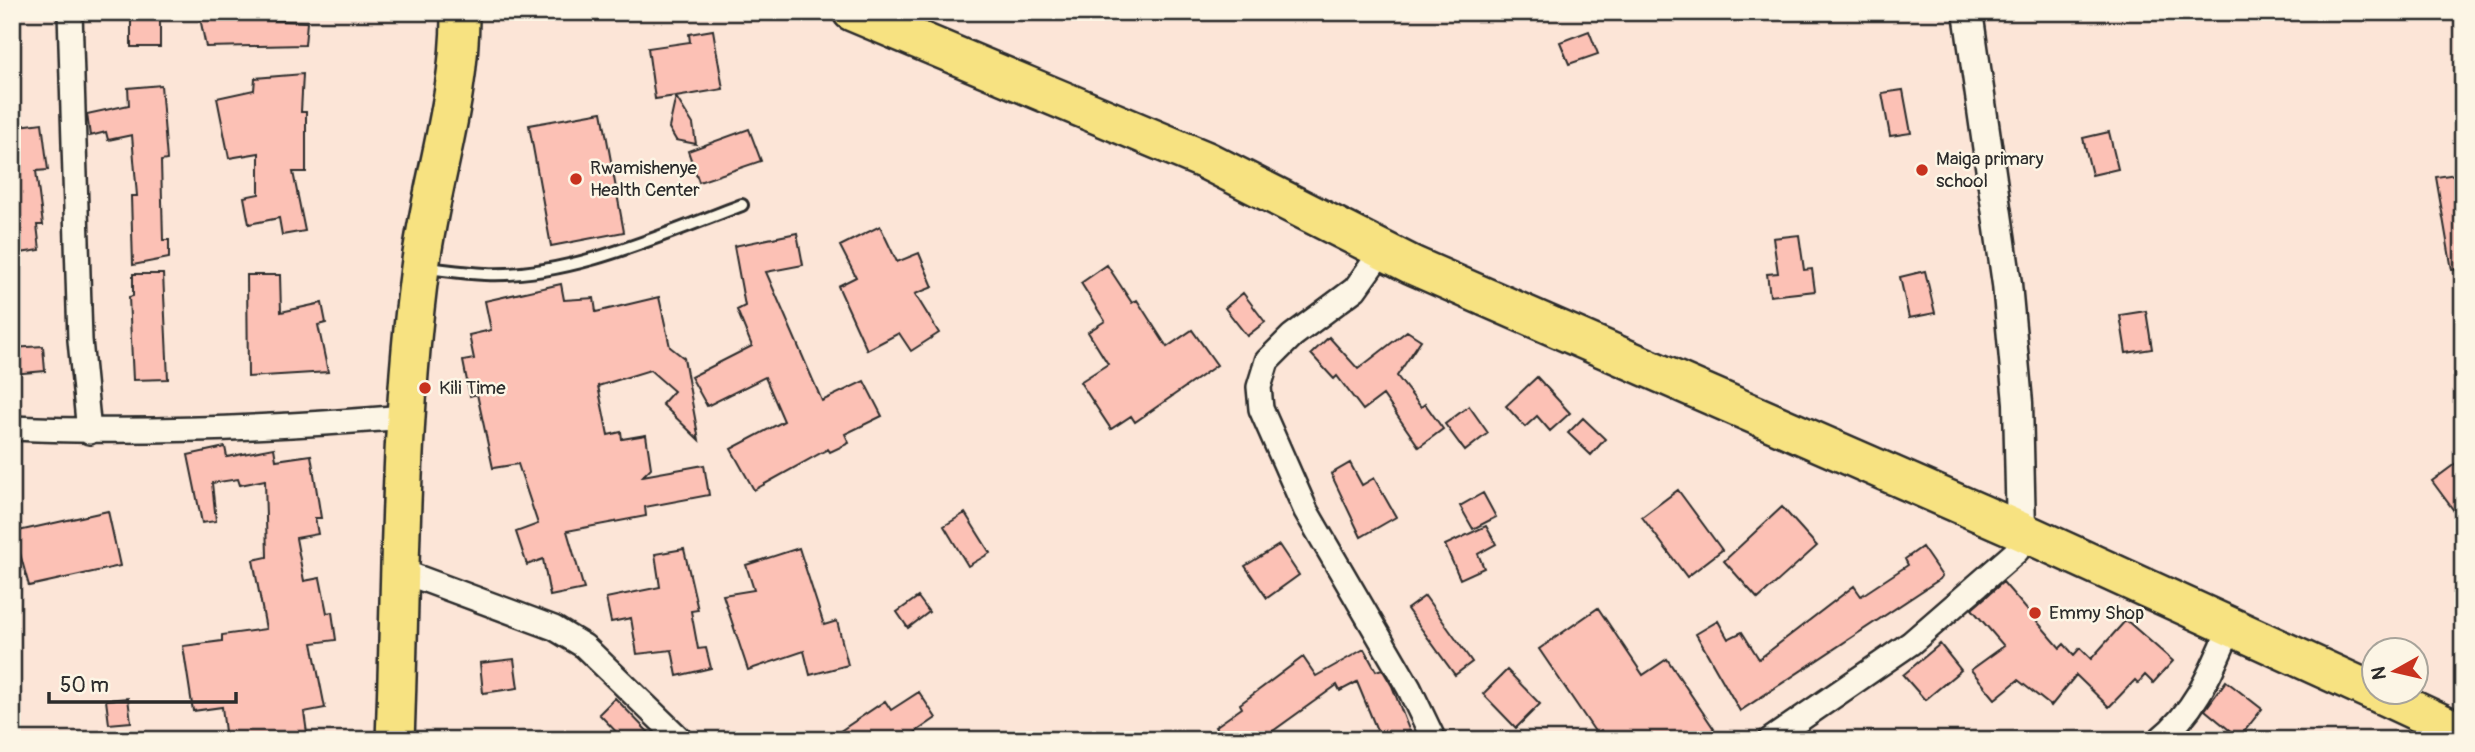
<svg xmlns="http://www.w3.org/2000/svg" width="2475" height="752" viewBox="0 0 2475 752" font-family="Pangolin,sans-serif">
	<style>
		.building { fill: #fcc1b5; stroke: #2b2b2b; stroke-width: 2 }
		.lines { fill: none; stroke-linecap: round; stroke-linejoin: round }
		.service-casing { stroke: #2b2b2b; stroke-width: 16 }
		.minor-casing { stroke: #2b2b2b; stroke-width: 28 }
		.tertiary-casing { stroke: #2b2b2b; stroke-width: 33 }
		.trunk-casing { stroke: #2b2b2b; stroke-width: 42 }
		.service { stroke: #fcf5e5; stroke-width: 10 }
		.minor { stroke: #fcf5e5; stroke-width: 23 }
		.tertiary { stroke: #fcf5e5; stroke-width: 28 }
		.trunk { stroke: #f7e281; stroke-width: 37 }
		.poi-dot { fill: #c8321e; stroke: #fcf5e5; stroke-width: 2.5 }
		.labels { text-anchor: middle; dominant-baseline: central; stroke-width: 5; stroke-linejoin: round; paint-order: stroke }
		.poi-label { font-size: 19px; fill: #2b2b2b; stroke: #fcf5e5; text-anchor: start }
	</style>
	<rect width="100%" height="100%" fill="#fce5d7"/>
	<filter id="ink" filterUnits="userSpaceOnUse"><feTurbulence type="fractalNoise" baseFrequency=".0143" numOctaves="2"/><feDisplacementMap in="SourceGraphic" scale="14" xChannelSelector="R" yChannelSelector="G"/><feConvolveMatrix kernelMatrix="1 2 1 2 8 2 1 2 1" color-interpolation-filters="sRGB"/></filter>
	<g filter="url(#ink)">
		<path class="building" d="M131 12H160V47H131Z
			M229 12H245L246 19 307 22 305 45 206 47 200 18Z
			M713 30 723 89 676 97 693 124 696 144 676 140 669 128 676 96 655 99 648 48 690 42 689 34Z
			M1589 31 1598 54 1569 64 1560 42Z
			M303 74 301 112H306V172H293L305 231 282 235 279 218 249 224 244 197 259 194V153L229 158 217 98 254 90 255 78Z
			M161 85 167 160 161 161 163 240H169V258L133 265 131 196H137L132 135 108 140 106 132 90 136 87 114 129 105 128 88Z
			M1903 90 1911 133 1890 136 1882 93Z
			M602 112 624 232 551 246 529 125Z
			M42 123 48 170 36 171 43 225H37L40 250 20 253 12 187V127Z
			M749 129 761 161 699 182 688 151Z
			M2109 132 2118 169 2092 175 2083 138Z
			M2463 173V269L2452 270 2436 177Z
			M880 226 897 262 919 253 933 287 915 294 939 333 911 351 899 333 867 350 838 286 856 277 840 246Z
			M797 233 803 265 766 272 822 401 864 381 882 416 845 434 849 443 830 452 828 449 754 490 731 449 784 421 765 377 707 406 691 377 752 346 737 310 745 306 734 246Z
			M1799 235 1804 270 1812 269 1815 291 1770 296 1767 274 1778 273 1773 238Z
			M1107 265 1132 303 1137 300 1167 347 1192 330 1217 365 1135 422 1131 416 1111 429 1080 382 1108 364 1088 332 1105 321 1081 283Z
			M1925 271 1935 313 1909 318 1900 277Z
			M133 274H163L168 379 133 380 129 297 133 296Z
			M247 275H280L281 312 322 303 326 323 318 325 328 372 248 377Z
			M561 284 564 300 594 298 596 312 659 297 670 347 684 358 699 440 662 404 674 391 650 370 598 386 608 435 621 432 622 439 646 435 651 468 643 476 704 465 709 495 645 507 646 516 567 531 584 589 550 596 543 559 527 565 516 532 538 524 518 464 493 468 477 394 470 396 463 361 474 359 469 335 491 330 485 301Z
			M1243 293 1265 322 1247 336 1225 308Z
			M2146 311 2152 349 2126 353 2120 315Z
			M1407 331 1421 340 1397 376 1421 407 1425 404 1443 429 1419 447 1383 395 1363 410 1337 376 1334 379 1311 354 1329 337 1358 369Z
			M43 346 45 371 12 374V348Z
			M1537 377 1570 413 1550 431 1537 416 1525 427 1506 406Z
			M1469 406 1488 433 1465 451 1445 424Z
			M1583 418 1605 439 1591 455 1568 433Z
			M225 447 227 457 274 448 276 460 311 455 321 518H315L318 534 296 538 304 581 320 578 327 613 332 612 336 640 312 643 325 708 304 712 308 740H226L222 707 193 711 183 646 222 641V635L266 629 253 560 267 557 265 480 240 485 238 479 212 483 216 521 202 523 188 455Z
			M2463 458V523L2432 481Z
			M1350 463 1362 485 1374 478 1396 517 1361 537 1331 474Z
			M1678 490 1722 550 1687 577 1642 517Z
			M1483 493 1496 517 1473 529 1460 506Z
			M1782 507 1817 546 1758 599 1724 561Z
			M108 511 120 566 29 586 14 532Z
			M965 513 990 553 968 566 944 526Z
			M1486 526 1496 544 1478 554 1484 568 1460 579 1445 545Z
			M1279 545 1299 575 1267 598 1245 566Z
			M1922 547 1942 576 1940 579 1740 711 1696 634 1718 621 1728 639 1742 632 1759 659 1854 586 1861 596 1908 565 1905 559Z
			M799 548 824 625 837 621 848 665 810 675 804 651 748 670 723 595 754 590 746 565Z
			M684 549 698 610 691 611 698 649 706 648 711 668 677 676 672 650 637 654 631 618 611 622 606 598 660 587 655 554Z
			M2003 582 2060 648 2064 644 2074 655 2080 648 2091 659 2126 620 2173 661 2153 683 2145 675 2138 683 2135 680 2109 707 2076 675 2051 706 2018 680 1995 699 1971 670 2004 646 1972 609Z
			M1425 596 1472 662 1455 675 1407 609Z
			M918 597 929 612 908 628 897 612Z
			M1598 608 1643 675 1667 659 1714 729 1696 740H1608L1601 730 1596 733 1539 649Z
			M1940 644 1961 670 1925 700 1903 675Z
			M1364 649 1376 671 1382 669 1392 686 1413 740H1381L1357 682 1340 691 1337 685 1273 731 1279 740H1224L1215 727 1242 708 1240 704 1303 657 1316 676Z
			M514 659 518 688 483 693 480 663Z
			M1507 670 1540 704 1516 728 1483 694Z
			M2226 681 2262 709 2239 738 2205 710Z
			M919 692 936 718 904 740H827L885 701 891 710Z
			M128 698 131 722 109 724 106 700Z
			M615 698 656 740H624L599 714Z"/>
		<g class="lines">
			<g class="service-casing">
				<path id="service" d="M426 268C445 270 465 273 485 274 569 278 664 234 742 205"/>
			</g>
			<g class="minor-casing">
				<path id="minor" d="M70 12 80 340 89 432
					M1382 251 1355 289 1292 336 1267 361 1259 387 1261 409 1306 511 1409 688 1434 740
					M12 428C143 434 274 428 405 417
					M401 571 554 628 584 646 681 740
					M1770 740 1911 643 2017 551 2021 531
					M2159 740C2197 710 2212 669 2231 626"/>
			</g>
			<g class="tertiary-casing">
				<path id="tertiary" d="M1968 12 2007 284 2018 403 2021 531"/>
			</g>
			<g class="trunk-casing">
				<path id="trunk" d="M852 12 1205 160 1412 265 2021 531 2374 692
					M2375 692 2463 733
					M395 740C401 583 399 424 420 268 431 182 461 99 460 12"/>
			</g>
			<use href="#service" class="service"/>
			<use href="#minor" class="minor"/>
			<use href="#tertiary" class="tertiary"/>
			<use href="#trunk" class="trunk"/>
		</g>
	</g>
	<g class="poi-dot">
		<circle cx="1922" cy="170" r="7"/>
		<circle cx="576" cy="179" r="7"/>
		<circle cx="425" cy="388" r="7"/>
		<circle cx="2035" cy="613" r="7"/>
	</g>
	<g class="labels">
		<g class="poi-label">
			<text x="1936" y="159">Maiga primary<tspan x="1936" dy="22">school</tspan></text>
			<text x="590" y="168">Rwamishenye<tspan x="590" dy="22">Health Center</tspan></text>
			<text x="439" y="388">Kili Time</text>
			<text x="2049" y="613">Emmy Shop</text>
		</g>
	</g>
	<rect width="2475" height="752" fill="none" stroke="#fcf5e5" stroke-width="42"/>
	<rect x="21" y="21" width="2433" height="710" fill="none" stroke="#2b2b2b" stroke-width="2.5" filter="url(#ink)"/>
	<g transform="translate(2395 671) rotate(262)"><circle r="33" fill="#fcf5e5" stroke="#a8a49b" stroke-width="2"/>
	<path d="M0-5L12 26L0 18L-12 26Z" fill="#c8321e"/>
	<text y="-10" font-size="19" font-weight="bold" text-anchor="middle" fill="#2b2b2b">N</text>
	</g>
	<path d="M49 692v10h187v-10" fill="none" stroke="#2b2b2b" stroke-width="3.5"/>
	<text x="60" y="692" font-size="21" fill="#2b2b2b" stroke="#fcf5e5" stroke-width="5" paint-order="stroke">50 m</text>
</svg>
